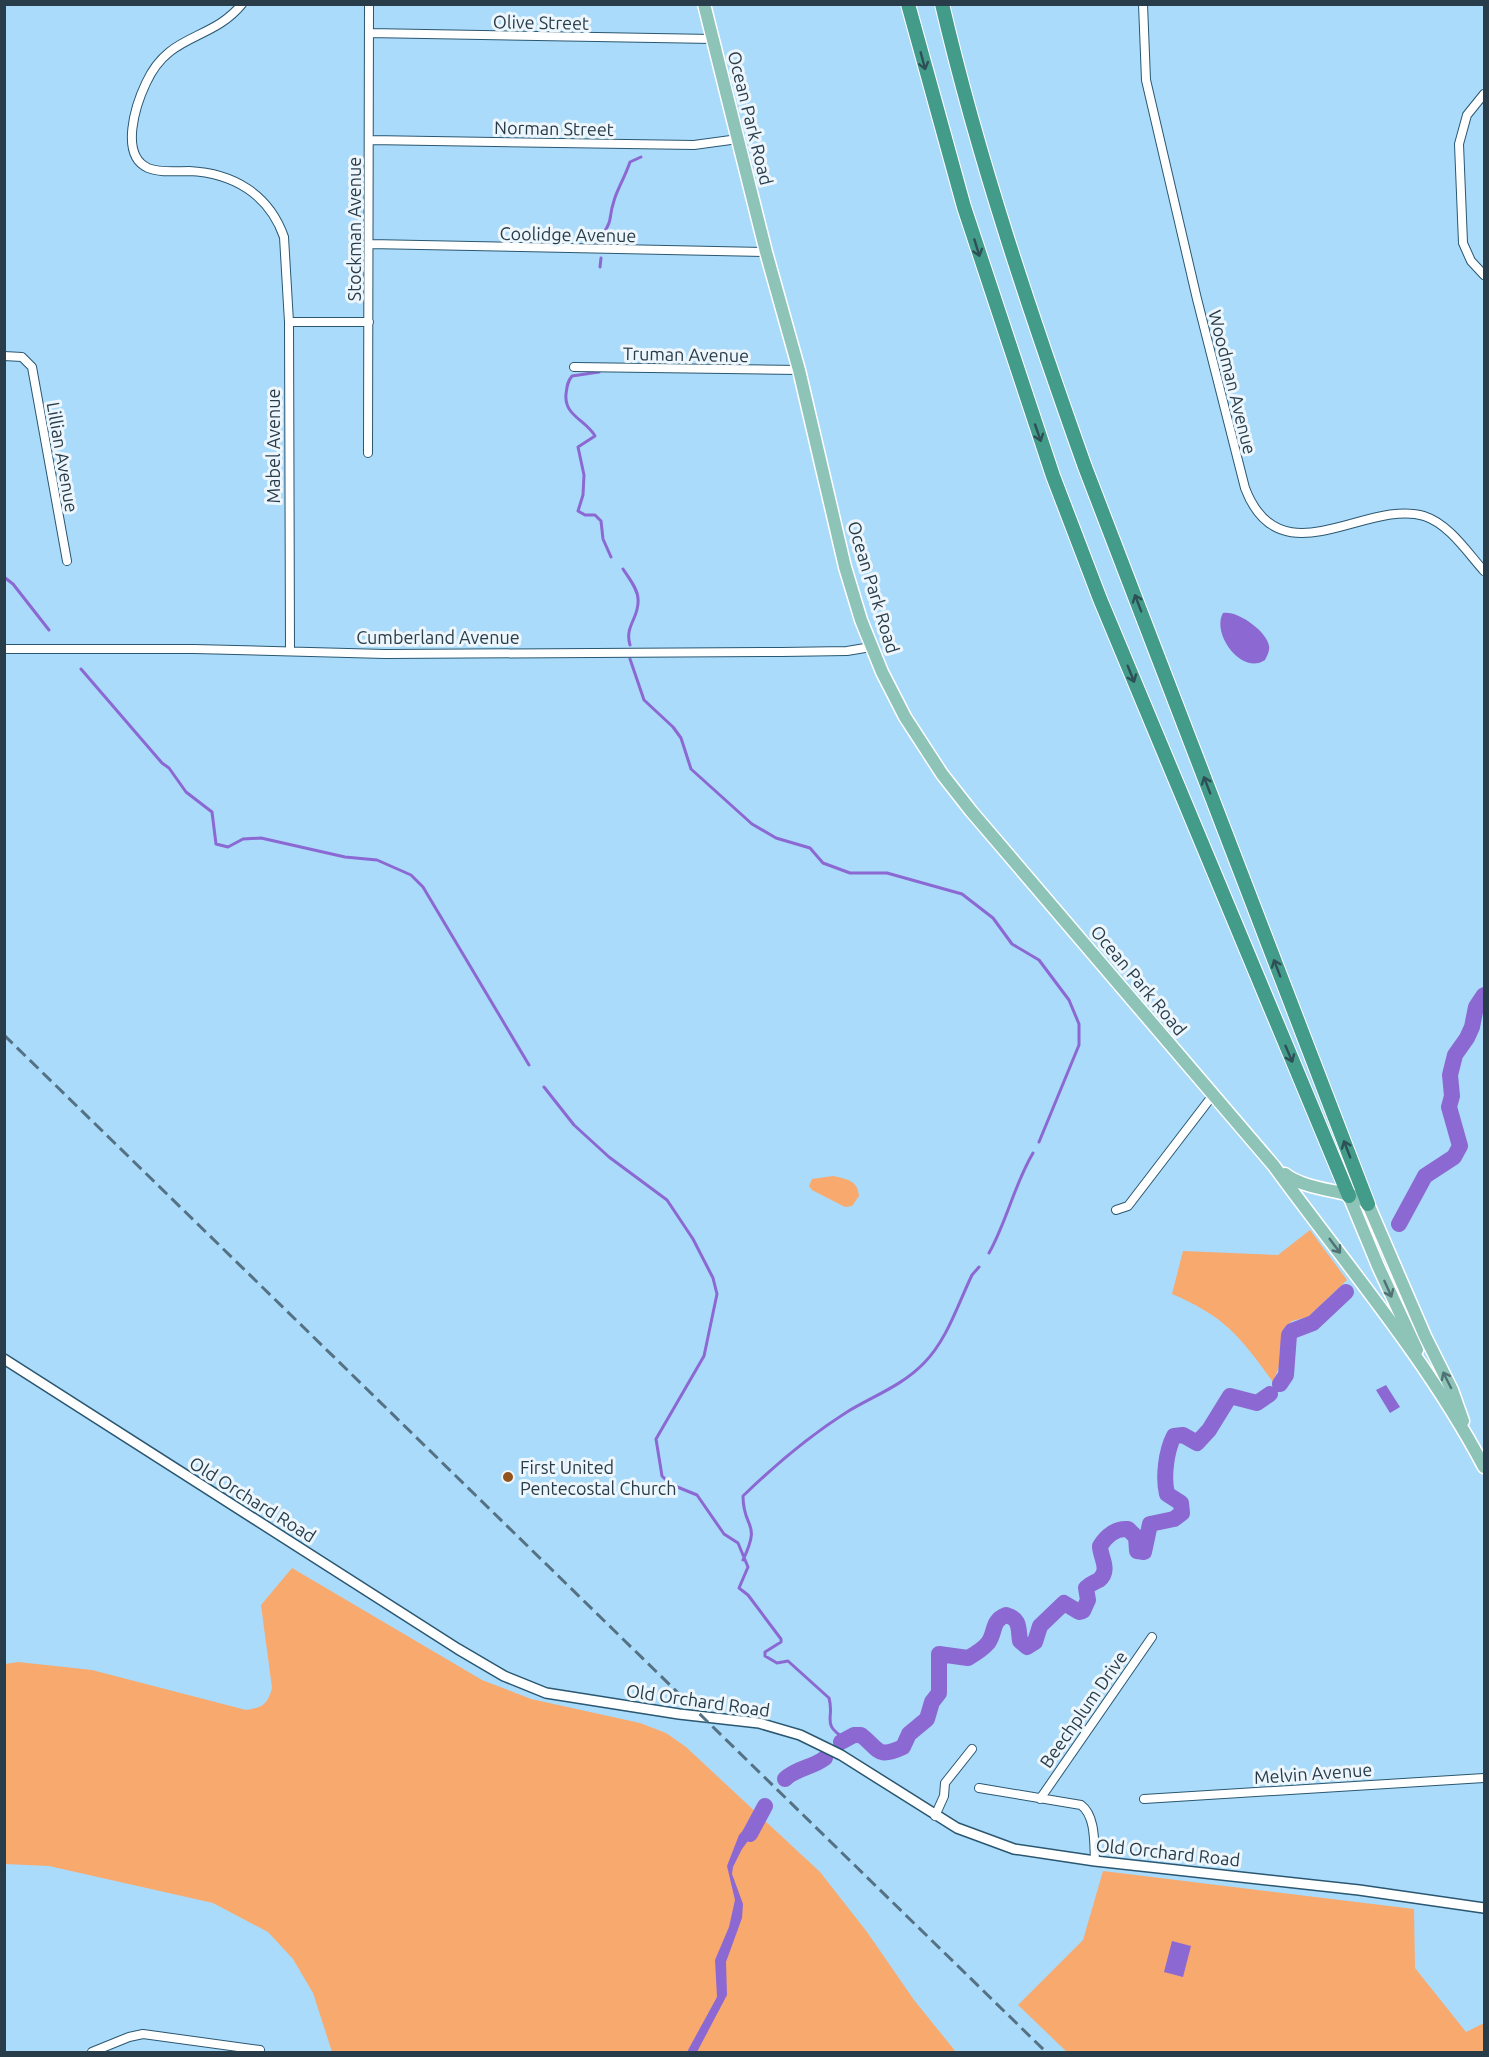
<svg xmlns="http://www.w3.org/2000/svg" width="1489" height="2057" viewBox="0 0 1489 2057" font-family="Ubuntu,sans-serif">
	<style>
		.green { fill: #f8a96e }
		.water { fill: #8c68d3 }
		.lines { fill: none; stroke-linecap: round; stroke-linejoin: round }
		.stream { stroke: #8c68d3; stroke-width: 3 }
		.river { stroke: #8c68d3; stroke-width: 16 }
		.minor-casing { stroke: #2a5771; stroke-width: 10 }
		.tertiary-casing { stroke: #2a5771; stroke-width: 12 }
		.primary-casing { stroke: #fff; stroke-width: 15 }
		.motorway-casing { stroke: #fff; stroke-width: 16 }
		.minor { stroke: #fff; stroke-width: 8 }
		.tertiary { stroke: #fff; stroke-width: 9 }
		.primary { stroke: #8ec4b8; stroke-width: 12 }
		.motorway { stroke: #429c89; stroke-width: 14 }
		.rail { stroke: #557285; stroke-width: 3; stroke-dasharray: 12 6; stroke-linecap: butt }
		.oneway { stroke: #2e4f56 }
		.oneway2 { stroke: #517275 }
		.poi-dot { fill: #93531c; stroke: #ecf6fc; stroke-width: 2 }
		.labels { text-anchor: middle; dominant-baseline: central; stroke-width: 6; stroke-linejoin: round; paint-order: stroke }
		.street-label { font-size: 18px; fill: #293c49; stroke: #ecf6fc }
		.poi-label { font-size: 18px; fill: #293c49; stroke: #ecf6fc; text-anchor: start }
	</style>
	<rect width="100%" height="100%" fill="#abdbfa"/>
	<path class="green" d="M833 1176C846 1179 858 1180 859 1196L852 1206 845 1207 812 1190 809 1186 812 1179Z
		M1310 1230 1347 1280 1308 1317 1292 1321 1285 1327 1281 1333 1282 1359 1273 1382C1240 1336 1224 1316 1172 1294L1183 1251 1278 1255Z
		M292 1568 482 1680 531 1699 640 1723 666 1733 686 1747 820 1872 867 1932 914 2000 956 2052H332L313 1993 293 1959 268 1932 213 1903 49 1866 5 1864V1664L18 1662 92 1670 246 1710C262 1708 268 1704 272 1688L261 1605Z
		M1103 1871 1414 1909 1415 1968 1466 2032 1484 2023V2052H1067L1018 2005 1083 1940Z"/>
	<path class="water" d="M1223 613C1237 610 1267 631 1269 646 1270 651 1267 656 1265 660 1242 676 1211 634 1223 613Z
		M1386 1385 1400 1407 1390 1413 1376 1390Z
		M758 1814 764 1819 742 1849 733 1867 732 1874 743 1904 742 1918 726 1962 727 1995 697 2052H687L717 1997 715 1960 729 1927 735 1900 727 1866 739 1835Z
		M1172 1941 1191 1946 1183 1977 1164 1972Z"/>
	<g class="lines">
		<path class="stream" d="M602 240C603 231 609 227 610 219 613 194 622 185 630 162L641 157
			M600 267 601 258
			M599 372 572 376C567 382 567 387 566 394 564 416 586 420 595 436L578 447 584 475 583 495 578 511 585 515H595L601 521 603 539 611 557
			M623 569C628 577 638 589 638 599 640 617 624 626 630 645
			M4 577 13 584 49 630
			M630 659 644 700 673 727 681 738 691 769 752 824 776 838 810 848 823 863 850 873H887L962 894 993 918 1012 944 1039 960 1069 1000 1079 1024V1045L1039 1142
			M81 669 162 763 169 768 186 792 212 812 216 844 228 847 243 839 261 838 345 857 377 860 411 875 423 887 529 1065
			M544 1087 574 1125 609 1157 667 1200 693 1239 713 1278 717 1294 704 1356 656 1439 662 1476 670 1484 697 1495 724 1534 738 1543 748 1567 739 1588 748 1595 781 1639V1642L765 1652V1656L777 1663 788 1661 829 1698C835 1719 820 1724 846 1739
			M989 1253C1007 1221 1014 1185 1033 1153
			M743 1560C762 1520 743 1530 743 1496 775 1465 809 1436 847 1412 873 1396 902 1386 924 1363 947 1340 958 1304 972 1275L979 1267"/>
		<path class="river" d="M1399 1224 1425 1176 1454 1157 1460 1146 1449 1107 1452 1096 1450 1075 1455 1055 1467 1038 1472 1027 1476 1007 1484 995
			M1280 1384 1286 1375 1289 1335 1292 1331 1313 1323 1346 1292
			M841 1742 854 1735H861C880 1750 877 1759 903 1747L909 1734 927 1719 932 1702 939 1693V1654L968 1658C975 1654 983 1649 988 1643 996 1632 991 1621 1006 1615 1021 1619 1018 1629 1020 1641L1027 1647 1035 1642 1040 1626 1064 1603 1079 1612 1083 1611 1088 1600 1086 1588C1091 1583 1094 1583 1099 1580 1111 1570 1100 1557 1100 1546 1106 1536 1116 1528 1128 1529L1136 1537 1137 1551 1144 1552 1150 1524 1174 1519 1182 1513 1181 1503 1167 1494C1163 1478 1166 1451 1174 1436L1183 1435 1197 1443 1209 1430 1230 1396 1257 1403 1270 1394
			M785 1779C796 1768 812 1768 825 1758
			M750 1834 765 1806"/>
		<g class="minor-casing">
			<path id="minor" d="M242 4C211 42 169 32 146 83 136 104 119 155 148 168 160 173 176 171 189 171 233 173 269 194 284 237L289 322
				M1143 4 1146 80 1197 299 1245 488C1280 581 1367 498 1424 516 1449 524 1467 552 1484 571
				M369 33 713 39
				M1484 94 1467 115 1459 144 1463 243 1471 261 1484 275
				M370 140 694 145 738 139
				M370 244 766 252
				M4 356 22 357 32 367 67 561
				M574 367 799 370
				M368 453 369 4
				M4 649H194L385 654 782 652 847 651 871 647
				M290 651 289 322H369
				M1116 1210 1128 1206 1213 1095
				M979 1788 1081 1805C1096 1816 1094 1844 1095 1861
				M1040 1799 1152 1637
				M1144 1799 1484 1778
				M935 1816 944 1796 945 1783 972 1749
				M92 2052 129 2037 143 2034 260 2050"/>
		</g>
		<g class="tertiary-casing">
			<path id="tertiary" d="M4 1359 458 1649 504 1676 546 1693 679 1714 759 1723 800 1735 841 1755 957 1828 1014 1849 1095 1861 1359 1890 1484 1908"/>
		</g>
		<g class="primary-casing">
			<path id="primary" d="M704 4 766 252 799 370 845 567 861 620 882 672 905 717 942 774 971 811 1274 1166C1346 1265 1427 1359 1484 1467
				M1285 1174C1307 1192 1356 1190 1368 1204L1425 1336 1452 1390 1463 1421
				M1349 1196 1378 1266 1417 1350"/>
		</g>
		<g class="motorway-casing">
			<path id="motorway" d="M908 4 964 207 1053 476 1100 599 1349 1196
				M942 4C979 162 1031 315 1085 467L1368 1204"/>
		</g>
		<use href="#minor" class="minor"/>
		<use href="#tertiary" class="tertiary"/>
		<use href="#primary" class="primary"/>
		<use href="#motorway" class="motorway"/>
		<path class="rail" d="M4 1035 1046 2052"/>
	</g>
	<defs><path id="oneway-shaft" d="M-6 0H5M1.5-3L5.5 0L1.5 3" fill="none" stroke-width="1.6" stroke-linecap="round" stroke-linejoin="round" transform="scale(1.5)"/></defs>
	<g class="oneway">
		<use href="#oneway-shaft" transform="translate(923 61) rotate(75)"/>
		<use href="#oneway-shaft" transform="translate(977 248) rotate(73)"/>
		<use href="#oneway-shaft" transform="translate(1038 433) rotate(71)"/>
		<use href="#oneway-shaft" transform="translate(1138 603) rotate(-111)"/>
		<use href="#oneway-shaft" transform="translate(1131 674) rotate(68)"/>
		<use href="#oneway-shaft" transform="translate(1207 785) rotate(-111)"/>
		<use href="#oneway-shaft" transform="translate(1277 968) rotate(-111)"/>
		<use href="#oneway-shaft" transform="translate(1289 1054) rotate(67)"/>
		<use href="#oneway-shaft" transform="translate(1347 1149) rotate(-111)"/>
	</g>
	<g class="oneway2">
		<use href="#oneway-shaft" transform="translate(1335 1246) rotate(53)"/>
		<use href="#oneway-shaft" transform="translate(1388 1289) rotate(66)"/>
		<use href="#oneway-shaft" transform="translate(1447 1380) rotate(-117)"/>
	</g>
	<circle class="poi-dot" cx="508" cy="1477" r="6"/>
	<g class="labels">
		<g class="street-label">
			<text transform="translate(541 22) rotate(1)">Olive Street</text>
			<text transform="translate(751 118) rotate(76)">Ocean Park Road</text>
			<text transform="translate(554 128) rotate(1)">Norman Street</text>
			<text transform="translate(354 229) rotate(-90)">Stockman Avenue</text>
			<text transform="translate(568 234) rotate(1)">Coolidge Avenue</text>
			<text transform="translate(686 354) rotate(1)">Truman Avenue</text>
			<text transform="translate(1233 382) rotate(76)">Woodman Avenue</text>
			<text transform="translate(273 446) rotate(-90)">Mabel Avenue</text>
			<text transform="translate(63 457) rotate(80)">Lillian Avenue</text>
			<text transform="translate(874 587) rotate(73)">Ocean Park Road</text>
			<text x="438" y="637">Cumberland Avenue</text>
			<text transform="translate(1139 980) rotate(50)">Ocean Park Road</text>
			<text transform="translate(253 1499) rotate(32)">Old Orchard Road</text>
			<text transform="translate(698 1700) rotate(8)">Old Orchard Road</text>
			<text transform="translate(1083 1709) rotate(-55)">Beechplum Drive</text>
			<text transform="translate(1313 1773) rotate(-4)">Melvin Avenue</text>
			<text transform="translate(1168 1852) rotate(6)">Old Orchard Road</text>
		</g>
		<g class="poi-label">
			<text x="520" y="1467">First United<tspan x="520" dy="21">Pentecostal Church</tspan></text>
		</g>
	</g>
	<rect width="1489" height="2057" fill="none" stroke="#293c49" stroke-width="12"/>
</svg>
